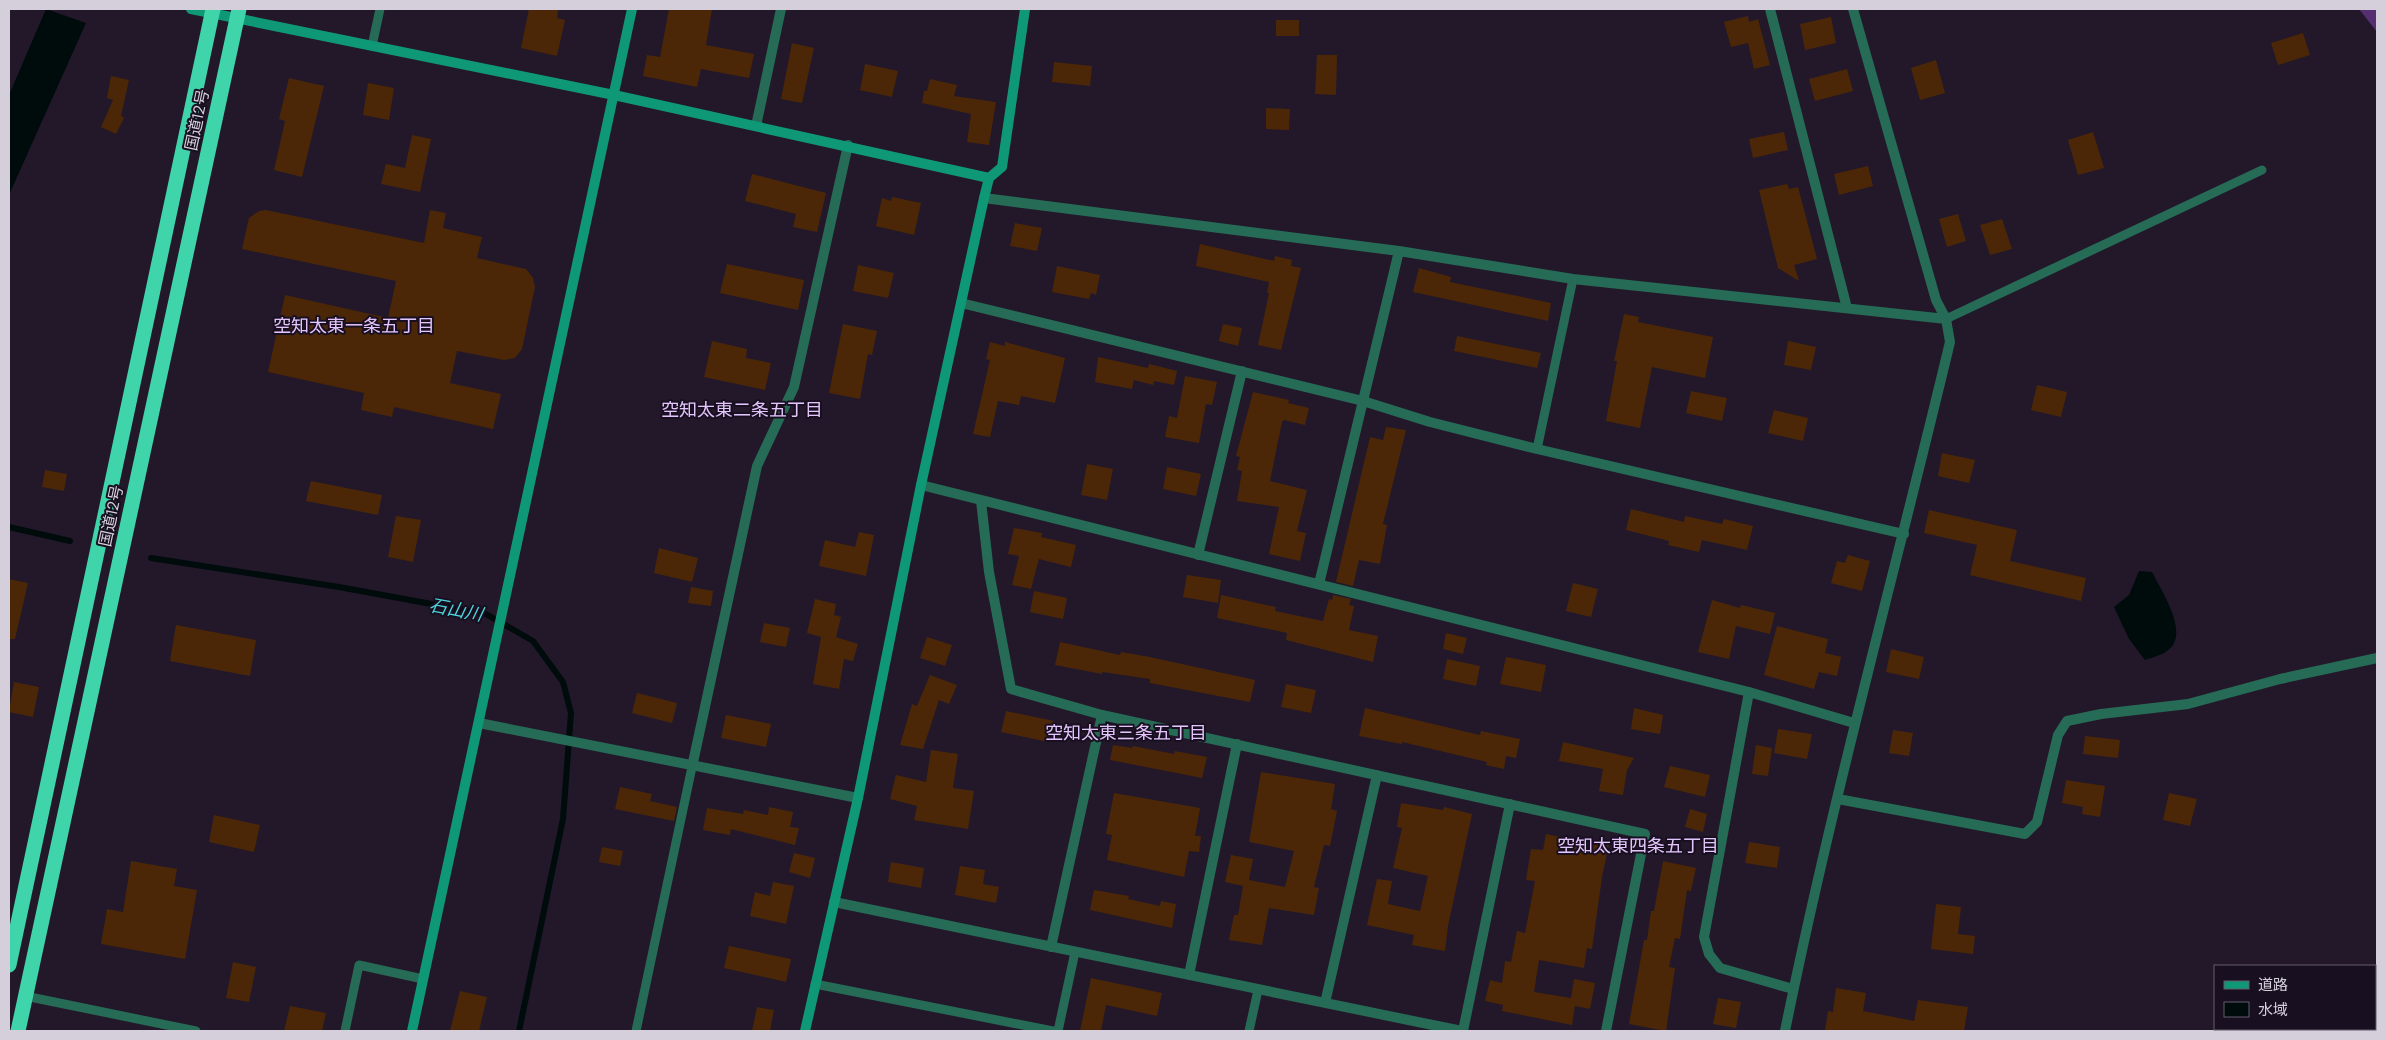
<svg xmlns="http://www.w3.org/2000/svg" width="2386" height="1040" viewBox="0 0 2386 1040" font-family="'DM Sans','Noto Sans JP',sans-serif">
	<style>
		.forest { fill: #552f72 }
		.water { fill: #000b0c }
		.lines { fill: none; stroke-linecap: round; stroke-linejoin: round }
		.stream { stroke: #000b0c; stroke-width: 6 }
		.building { fill: #4b2707 }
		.lane { stroke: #266b56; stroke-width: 9 }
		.street { stroke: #266b56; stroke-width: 10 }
		.secondary { stroke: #0f9876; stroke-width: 10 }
		.highway { stroke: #3fd4a9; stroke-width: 15 }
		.labels { text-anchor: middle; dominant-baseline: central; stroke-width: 4; stroke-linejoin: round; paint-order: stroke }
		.street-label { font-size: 16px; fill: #d5cfdb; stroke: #180f20 }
		.neighbourhood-label { font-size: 18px; fill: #e3c5fb; stroke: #180f20 }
		.water-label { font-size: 18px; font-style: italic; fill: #4ed5dd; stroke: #180f20 }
	</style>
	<rect width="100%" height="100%" fill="#22182a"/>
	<path class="forest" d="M2359 9H2377V32Z"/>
	<path class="water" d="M46 9 86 23 9 195V95Z
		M2139 571 2152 572C2161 590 2185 626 2173 645 2167 654 2154 657 2145 660L2129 639 2114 607 2129 595Z"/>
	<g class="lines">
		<path class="stream" d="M9 527 70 541
			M151 558 339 587 486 614 533 641 563 682 571 713 563 819 519 1031"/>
	</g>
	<path class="building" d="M529 9H558L557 18 565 20 557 56 521 48Z
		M669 9H712L706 45 754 54 749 78 701 69 697 87 643 76 647 55 660 57Z
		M1748 16 1749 22 1758 19 1770 65 1754 69 1748 43 1731 47 1724 22Z
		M1831 17 1836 43 1805 50 1800 24Z
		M1276 20H1299V36H1276Z
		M2303 33 2310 55 2278 65 2271 43Z
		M792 43 814 48 802 103 781 99Z
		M1317 55H1337L1336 95 1315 94Z
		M1936 60 1945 93 1920 100 1911 68Z
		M1054 62 1092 66 1090 86 1052 82Z
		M865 64 898 71 892 97 860 90Z
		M1847 69 1853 91 1815 101 1809 79Z
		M111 76 129 80 121 116 124 118 116 134 101 127 113 100 107 98Z
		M289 78 324 86 302 177 274 170 285 121 279 119Z
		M930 79 957 85 954 96 996 102 989 145 967 142 971 114 922 103 924 91H927Z
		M368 83 394 88 389 120 363 115Z
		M1266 108 1290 109 1289 130 1266 129Z
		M1784 132 1788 150 1753 158 1749 139Z
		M2093 132 2104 168 2078 175 2068 140Z
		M412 135 431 139 420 192 381 184 386 164 405 168Z
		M1868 166 1873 186 1839 195 1834 174Z
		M752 174 826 193 817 232 793 227 796 214 745 201Z
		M1787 184 1789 189 1798 187 1817 259 1794 265 1799 281 1778 268 1759 190Z
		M892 197 921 203 914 235 876 226 882 198 891 201Z
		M266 210 424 243 430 210 446 213 443 228 482 237 477 258 526 269 533 278 535 287 522 349 515 358 504 360 457 351 450 383 501 394 493 429 394 407 392 417 361 410 364 393 268 372 285 295 388 318 396 281 242 249 249 218 259 211Z
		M1958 214 1966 241 1947 247 1939 219Z
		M2002 219 2012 249 1990 255 1980 225Z
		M1015 223 1042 228 1037 251 1010 246Z
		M1200 244 1274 261 1275 256 1292 260 1291 266 1301 268 1281 350 1258 345 1269 293H1267L1269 282 1196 266Z
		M727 264 804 280 798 310 720 293Z
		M858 265 894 273 888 298 853 291Z
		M1057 266 1100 275 1096 295 1091 293 1089 299 1052 292Z
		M1419 268 1451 277 1450 282 1551 303 1548 321 1413 292Z
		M1624 314 1639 317 1638 322 1713 337 1705 378 1652 367 1640 428 1606 421 1617 361H1614Z
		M843 324 877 331 872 355 868 354 860 399 829 393Z
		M1223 324 1242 328 1238 346 1219 341Z
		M1457 336 1541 353 1537 368 1454 351Z
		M712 341 747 349 746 358 771 363 765 390 704 377Z
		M1788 341 1816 347 1811 370 1784 365Z
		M990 342 1005 346V342L1065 358 1055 403 1021 396 1019 405 998 401 990 437 973 434 990 360 986 359Z
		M1098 357 1148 368 1149 364 1177 371 1174 385 1154 381 1153 385 1134 380 1132 389 1095 382Z
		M1185 376 1217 382 1212 405 1206 404 1199 443 1165 437 1169 416 1177 418Z
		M2037 385 2067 392 2061 417 2031 410Z
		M1691 391 1727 398 1722 421 1686 413Z
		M1253 392 1289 400 1288 403 1309 408 1305 425 1284 420 1282 422 1270 481 1307 490 1297 531 1306 533 1300 561 1269 554 1279 507 1237 501 1242 471 1237 470 1240 457 1236 456Z
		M1774 410 1808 418 1803 441 1768 433Z
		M1386 427 1406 430 1383 524 1387 525 1380 564 1359 560 1353 586 1336 582 1370 437 1383 440Z
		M1942 453 1975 460 1969 483 1938 476Z
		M1087 464 1113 469 1107 500 1081 495Z
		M1167 467 1201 474 1196 496 1163 489Z
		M45 470 67 474 64 491 42 487Z
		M311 481 382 495 378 515 306 501Z
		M1631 509 1684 522 1685 516 1722 524 1724 519 1753 526 1747 550 1702 540 1699 552 1668 545 1669 541 1626 530Z
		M1929 510 2017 530 2010 561 2086 578 2081 601 1970 575 1977 545 1924 533Z
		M396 516 421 520 413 562 388 557Z
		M1014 528 1042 533 1041 537 1076 545 1071 567 1039 559 1031 589 1012 585 1019 556 1008 554Z
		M859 532 874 535 866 576 819 566 825 540 855 547Z
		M659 548 698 558 692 582 654 573Z
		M1848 555 1870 561 1862 591 1831 583 1837 561 1845 563Z
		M1187 575 1221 580 1218 603 1183 597Z
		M9 579 28 583 15 639H9Z
		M1573 583 1598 589 1591 617 1566 611Z
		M691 587 713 591 711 606 688 603Z
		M1034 591 1067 598 1063 619 1030 612Z
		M1221 595 1276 607 1275 611 1323 621 1329 599 1332 600 1333 595 1351 599 1349 605 1354 606 1349 630 1378 636 1373 662 1286 640 1287 633 1217 618Z
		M815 599 836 604 834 615 841 617 836 637 858 644 853 661 844 659 839 689 813 684 821 637 807 633Z
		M1712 600 1740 608 1741 605 1775 613 1770 634 1736 626 1729 659 1698 652Z
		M764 623 790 628 786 647 760 642Z
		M176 625 256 640 250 676 170 661Z
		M1777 626 1828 639 1825 653 1841 657 1837 676 1819 672 1814 689 1764 675Z
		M1446 633 1467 638 1463 654 1443 649Z
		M927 637 952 645 945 666 920 658Z
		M1060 642 1120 655 1121 652 1150 657 1255 680 1250 702 1150 683V679L1102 672V674L1055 665Z
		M1891 649 1924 657 1919 679 1886 672Z
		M1506 657 1546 665 1541 692 1500 684Z
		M1447 659 1480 666 1476 686 1443 679Z
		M930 675 957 685 949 704 939 700 923 749 900 745 912 704 917 706Z
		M14 682 39 687 33 717 9 712Z
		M1286 684 1316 690 1311 713 1281 707Z
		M637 693 677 703 672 723 632 713Z
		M1365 708 1480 735 1481 731 1520 739 1516 758 1506 756 1504 769 1486 765 1487 762 1402 742V744L1359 736Z
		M1634 708 1663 715 1660 734 1631 729Z
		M1006 711 1054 721 1049 742 1001 732Z
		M726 715 771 724 766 747 721 738Z
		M1778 729 1812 734 1807 759 1774 753Z
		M1893 730 1913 733 1909 756 1889 753Z
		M2085 736 2120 740 2118 758 2083 754Z
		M1563 742 1634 758 1627 770 1623 795 1599 791 1603 769 1559 761Z
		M1113 745 1132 748 1133 746 1174 754 1175 751 1207 757 1202 778 1110 760Z
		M1756 745 1772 748 1768 776 1752 774Z
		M931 750 958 754 953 788 974 791 968 829 914 820 917 806 890 799 896 775 926 782Z
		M1670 766 1710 775 1705 797 1664 787Z
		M1261 772 1335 784 1331 809 1337 811 1330 846 1324 845 1314 887 1319 888 1314 915 1269 908 1262 945 1229 940 1234 915H1238L1243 886 1225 882 1231 855 1253 859 1249 880 1285 887 1294 851 1249 842Z
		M2066 780 2105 786 2100 817 2082 814 2083 807 2062 803Z
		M620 787 652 794 650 801 677 807 674 821 615 809Z
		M1114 793 1200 808 1195 836H1201L1199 852 1189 851 1184 877 1107 860 1112 835 1106 834Z
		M2169 793 2197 799 2190 826 2163 820Z
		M1401 803 1443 810 1444 807 1472 814 1448 926 1445 951 1412 945 1414 935 1367 925 1377 879 1392 881 1388 904 1420 911 1428 876 1393 868 1402 828 1397 827Z
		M769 807 793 812 790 827 799 828 795 845 731 829 730 835 703 830 707 808 743 814 744 810 768 815Z
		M1690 809 1707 814 1703 832 1685 827Z
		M214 815 260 825 254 852 209 842Z
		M1546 834 1579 841 1580 838 1609 844 1602 877 1592 949 1587 948 1584 968 1539 960 1534 992 1571 998 1574 979 1595 983 1590 1009 1575 1006 1572 1025 1502 1011 1503 1005 1485 1001 1490 980 1502 983 1505 961 1511 962 1517 931 1525 933 1535 881 1526 880 1531 849 1543 850Z
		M1749 842 1780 847 1777 868 1745 863Z
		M602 847 623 851 620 866 599 862Z
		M794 853 815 858 810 878 789 872Z
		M131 861 177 869 174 886 197 890 185 959 101 944 107 909 123 912Z
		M1663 861 1696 868 1691 891 1687 890 1680 939 1675 938 1669 967 1675 968 1666 1031 1629 1024 1644 940H1647L1651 911H1654Z
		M891 862 924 868 921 888 888 882Z
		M960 866 985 870 983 884 999 887 996 903 955 895Z
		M773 882 794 886 786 924 750 916 755 892 770 896Z
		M1094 890 1129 896 1128 899 1160 906 1161 901 1176 904 1172 928 1090 910Z
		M1936 904 1961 907 1958 934 1975 936 1973 954 1931 949Z
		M729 946 791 959 786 982 724 968Z
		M233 962 256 967 249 1002 226 998Z
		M1091 978 1162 993 1157 1016 1106 1005 1101 1031H1080Z
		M1836 988 1866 993 1863 1011 1914 1021 1918 1000 1968 1007 1964 1031H1825L1828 1011 1833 1012Z
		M460 991 487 997 479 1031H450Z
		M1718 998 1741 1002 1736 1028 1713 1024Z
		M290 1006 326 1013 322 1031H284Z
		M757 1007 774 1010 770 1031H752Z"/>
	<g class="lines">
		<path class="lane" d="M372 46 380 9
			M1946 319 2262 170
			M1537 449 1573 279
			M815 984 1053 1031
			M25 996 196 1031
			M345 1031 359 965 423 979
			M636 1031 692 767
			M1058 1031 1075 952
			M1249 1031 1258 990"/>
		<path class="street" d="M1770 9 1847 308
			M756 126 781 9
			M984 198 1399 251 1573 279 1946 319
			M961 303 1363 401 1430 422 1537 449 1904 534
			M921 485 1749 692 1854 723
			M981 501 989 572 1011 689 1102 715 1645 834 1606 1031
			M1198 555 1242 371
			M1319 584 1399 251
			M1749 692 1704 937 1709 954 1720 968 1793 989
			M479 723 858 798
			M692 767 757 466 794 387 848 145
			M1838 799 2025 834 2037 822 2058 735 2067 721 2101 714 2188 704 2280 679 2377 658
			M834 902 1462 1031
			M1051 947 1102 715
			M1189 975 1237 744
			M1325 1003 1377 775
			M1463 1031 1510 804
			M1785 1031C1832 800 1895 572 1950 342L1946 319 1936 300 1853 9"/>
		<path class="secondary" d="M191 9 614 95 989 178
			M412 1031 632 9
			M805 1031 858 798 921 485 984 198 989 178 1002 167 1025 9"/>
		<path class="highway" d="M9 965 213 9
			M18 1031 239 9"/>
	</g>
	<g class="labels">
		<g class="street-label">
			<text transform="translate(197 120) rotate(-78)">国道12号</text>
			<text transform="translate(111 516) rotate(-78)">国道12号</text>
		</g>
		<g class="neighbourhood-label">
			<text x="354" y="326">空知太東一条五丁目</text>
			<text x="742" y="410">空知太東二条五丁目</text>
			<text x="1126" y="733">空知太東三条五丁目</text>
			<text x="1638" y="846">空知太東四条五丁目</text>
		</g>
		<g class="water-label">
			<text transform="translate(456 610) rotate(11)">石山川</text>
		</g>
	</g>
	<rect width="2386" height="1040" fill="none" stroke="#d5cfdb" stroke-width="20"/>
	<rect x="2214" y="965" width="162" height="65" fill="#180f20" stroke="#645c6b"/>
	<rect x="2224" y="981" width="25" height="8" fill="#0f9876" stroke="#645c6b"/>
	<text x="2258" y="990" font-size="15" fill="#d5cfdb">道路</text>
	<rect x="2224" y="1002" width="25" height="15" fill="#000b0c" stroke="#645c6b"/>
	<text x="2258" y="1015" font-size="15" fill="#d5cfdb">水域</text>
</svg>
